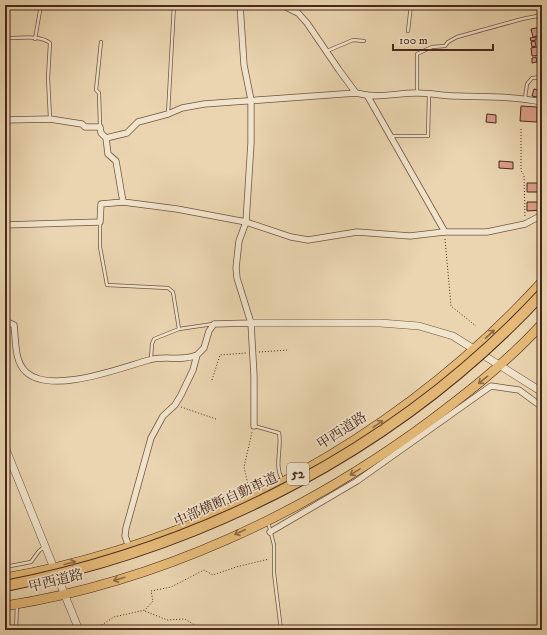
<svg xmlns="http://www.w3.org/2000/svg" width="547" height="635" viewBox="0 0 547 635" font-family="'IM FELL DW Pica','Noto Serif JP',serif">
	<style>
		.building { fill: #db9e8a; stroke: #48281b }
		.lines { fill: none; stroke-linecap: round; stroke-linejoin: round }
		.service-casing { stroke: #705340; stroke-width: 4 }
		.minor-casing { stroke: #705340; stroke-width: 7 }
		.tertiary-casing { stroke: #705340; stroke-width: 8 }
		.trunk-casing { stroke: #48281b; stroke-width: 10 }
		.path { stroke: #48281b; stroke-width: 1; stroke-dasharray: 1 2; stroke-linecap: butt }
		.service { stroke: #f1e4cc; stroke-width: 2.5 }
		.minor { stroke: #f1e4cc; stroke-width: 5.5 }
		.tertiary { stroke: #f1e4cc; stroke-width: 7 }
		.trunk { stroke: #e5ba78; stroke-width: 9 }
		.motorway-bridge-casing { stroke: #48281b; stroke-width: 12; stroke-linecap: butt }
		.motorway-bridge { stroke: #e5ba78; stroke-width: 10 }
		.oneway { stroke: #8f6a45 }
		.labels { text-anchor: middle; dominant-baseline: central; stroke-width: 3.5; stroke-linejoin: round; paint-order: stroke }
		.shield { fill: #f1e4cc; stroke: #7b6050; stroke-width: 1 }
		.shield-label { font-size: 13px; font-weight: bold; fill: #48281b }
		.street-label { font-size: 14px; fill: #48281b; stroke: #f1e4cc }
	</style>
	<rect width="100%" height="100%" fill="#ead5b0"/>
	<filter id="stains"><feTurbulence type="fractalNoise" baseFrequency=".005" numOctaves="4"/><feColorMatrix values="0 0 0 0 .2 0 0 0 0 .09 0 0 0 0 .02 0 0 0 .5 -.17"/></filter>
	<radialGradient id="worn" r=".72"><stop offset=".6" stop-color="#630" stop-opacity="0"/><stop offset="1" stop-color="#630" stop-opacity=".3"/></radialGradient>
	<path class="building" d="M541 27 542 35 533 37 531 29Z
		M536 37V40L531 41 530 38Z
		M535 41 536 46 532 47 531 42Z
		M542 46V55L532 56 531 48Z
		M536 57 537 62 532 63V58Z
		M542 60V68H538L537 61Z
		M534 89 542 91V98L532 96Z
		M521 106 537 107V122L520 121Z
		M487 114 496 115V123L486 122Z
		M499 161 513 162V169L499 168Z
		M527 183H542V192H527Z
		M527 202H542V210L527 211Z"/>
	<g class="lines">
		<g class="service-casing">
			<path id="service" d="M408 31 411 5
				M5 38C19 39 38 34 50 43L48 78 50 118
				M35 39 41 5
				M327 51 353 40 364 41
				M417 92V54L432 47 445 46 448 42 457 37 522 19 542 15
				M525 98 527 84 532 78 542 77
				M168 114 174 5
				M100 126 99 93 96 90 101 42
				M390 136H428L429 94
				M100 222V247L107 285 168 288 173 292 179 329
				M151 358 152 344 154 339 179 329 213 324
				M254 426 279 433C282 449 274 465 282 479
				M268 522 274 545V573L281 630
				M5 567 31 562 39 551 45 546
				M16 630 17 605"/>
		</g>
		<g class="minor-casing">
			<path id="minor" d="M240 5 244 65 251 100V143L246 222 239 241 236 268 237 278 251 323 254 376V426
				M282 5 298 13 307 23 339 70 356 93
				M367 95 445 232
				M5 120 50 119 82 124 85 127H100L101 133 106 138 108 154 116 161 123 202
				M106 138 127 133 138 122 168 114 182 108 204 104 356 93C379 99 395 93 417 93 430 93 444 96 457 96 486 97 514 96 542 102
				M5 225 100 222 101 204 123 202 177 209 246 222 291 237 308 240 357 232 410 236 444 232H487L525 224 542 215
				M5 321 14 325C16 340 14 361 26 372 51 395 120 368 149 360 165 355 181 362 197 355
				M270 532 357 481 491 386 519 390 542 407
				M129 547 125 536 126 528 151 438 163 416 175 405 181 395 193 370 197 355 204 348 209 331 214 324 251 323"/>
		</g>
		<g class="tertiary-casing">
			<path id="tertiary" d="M251 323H380L419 326 453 336 542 392
				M5 447 79 630"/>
		</g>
		<g class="trunk-casing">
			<path id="trunk" d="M5 578C211 541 401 436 542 282
				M5 606C158 582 306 513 430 421 470 391 508 361 542 324"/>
		</g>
		<path class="path" d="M521 129V171L524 175 525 217
			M445 239 451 306 476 326
			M259 352 289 350
			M212 380 220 355 246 353
			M181 407 216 419
			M249 489 244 467 252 432
			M145 611 167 620 185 619 203 630
			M94 630 114 617 145 610 153 601 151 591 171 587 204 570 213 575 236 567 269 559"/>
		<use href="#service" class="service"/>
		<use href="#minor" class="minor"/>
		<use href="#tertiary" class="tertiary"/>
		<use href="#trunk" class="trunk"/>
		<g class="motorway-bridge-casing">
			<path id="motorway-bridge" d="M5 586C209 546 400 447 542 294"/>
		</g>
		<use href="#motorway-bridge" class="motorway-bridge"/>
	</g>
	<defs><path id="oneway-shaft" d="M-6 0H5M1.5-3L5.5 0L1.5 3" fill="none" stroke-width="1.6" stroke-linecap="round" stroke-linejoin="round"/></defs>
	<g class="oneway">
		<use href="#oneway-shaft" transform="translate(490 334) rotate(-43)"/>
		<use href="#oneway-shaft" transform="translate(483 380) rotate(141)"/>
		<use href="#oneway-shaft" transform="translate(378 424) rotate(-34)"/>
		<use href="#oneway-shaft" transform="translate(355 472) rotate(149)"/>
		<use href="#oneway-shaft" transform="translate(240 532) rotate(155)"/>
		<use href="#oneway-shaft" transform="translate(70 563) rotate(-15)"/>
		<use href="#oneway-shaft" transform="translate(119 579) rotate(163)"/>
	</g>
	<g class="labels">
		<rect class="shield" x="287" y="463" width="22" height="22" rx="3"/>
		<g class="shield-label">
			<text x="298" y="474">52</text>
		</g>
		<g class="street-label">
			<text transform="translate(342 431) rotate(-33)">甲西道路</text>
			<text transform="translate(226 500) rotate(-24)">中部横断自動車道</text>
			<text transform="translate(56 581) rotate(-14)">甲西道路</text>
		</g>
	</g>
	<rect width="547" height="635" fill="none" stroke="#ead5b0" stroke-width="20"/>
	<rect x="6" y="6" width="535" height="623" fill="none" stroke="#48281b" stroke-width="2"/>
	<rect x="10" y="10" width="527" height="615" fill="none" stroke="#48281b"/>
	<path d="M393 44v6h100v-6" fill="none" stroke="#48281b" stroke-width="2"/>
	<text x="399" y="44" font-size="12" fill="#48281b" stroke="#f1e4cc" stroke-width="3" paint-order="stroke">100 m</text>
	<rect width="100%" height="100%" filter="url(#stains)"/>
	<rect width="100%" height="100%" fill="url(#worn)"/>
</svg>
